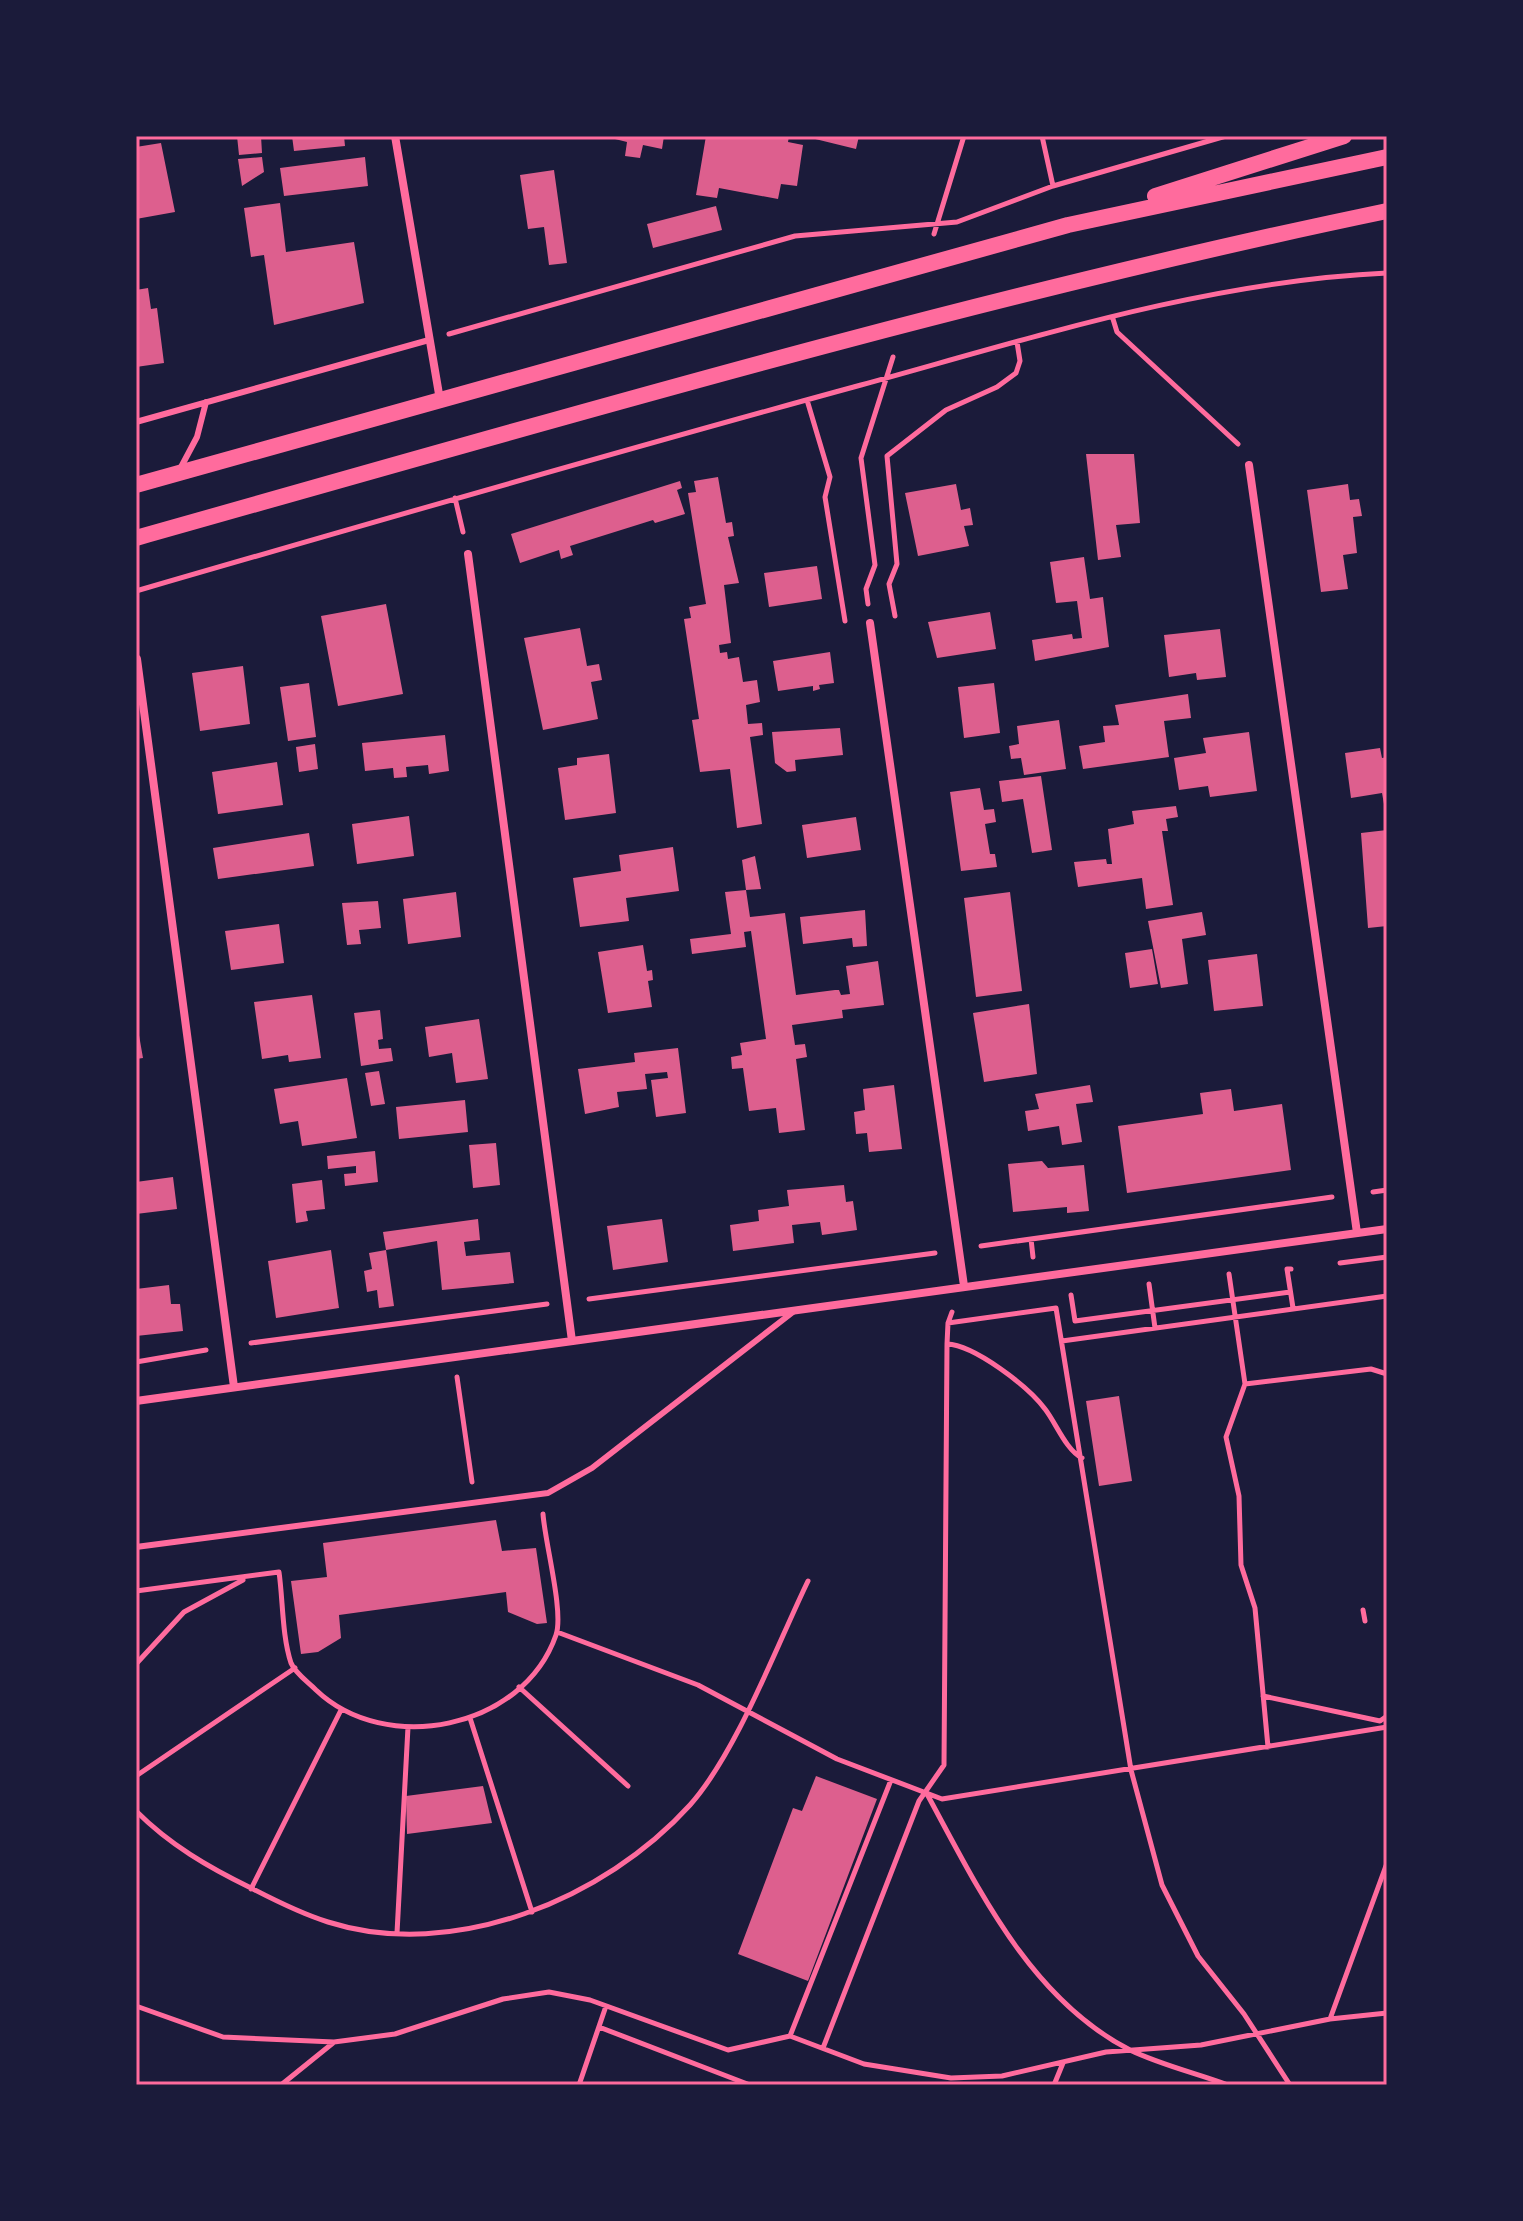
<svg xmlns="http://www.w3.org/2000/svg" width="1523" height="2221" viewBox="0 0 1523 2221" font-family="Commissioner,sans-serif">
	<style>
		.building { fill: #dd5f8e }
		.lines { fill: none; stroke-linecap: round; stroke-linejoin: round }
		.path { stroke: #ff6b9d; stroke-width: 5 }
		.service { stroke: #ff6b9d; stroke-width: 6 }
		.minor { stroke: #ff6b9d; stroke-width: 8 }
		.secondary { stroke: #ff6b9d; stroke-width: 16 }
		.neatline { fill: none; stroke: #ff6b9d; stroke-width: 3 }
	</style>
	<rect width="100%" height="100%" fill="#1b1b3a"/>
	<path class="building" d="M237 136H261L262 153 239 155Z
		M292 136H344L345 146 294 151Z
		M603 136H664L662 149 643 145 640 158 625 156 627 142Z
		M706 136H789L788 142 803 145 797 186 781 184 778 199 719 188 717 198 696 195Z
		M803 136H859L856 149Z
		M161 143 175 212 136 219V147Z
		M262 157 264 172 242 186 238 159Z
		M365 157 368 186 284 196 280 168Z
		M554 170 567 263 549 265 544 227 528 229 520 175Z
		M280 203 286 252 354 242 364 303 274 325 264 255 251 257 244 208Z
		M716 206 722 230 653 248 647 224Z
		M148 288 151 309 157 308 164 363 136 367V290Z
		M1086 454H1134L1140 523 1116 525 1121 557 1098 560Z
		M718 477 726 523 732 522 734 536 728 537 739 583 724 585 731 643 719 645 720 653 727 652 728 659 739 657 743 682 757 680 760 702 746 705 748 724 762 723 763 735 750 737 762 824 737 828 730 769 700 772 692 720 699 719 684 619 691 618 689 607 706 604 688 493 696 492 694 481Z
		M680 481 682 488 677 490 685 514 655 523 653 520 570 546 573 555 561 559 559 550 520 563 511 534Z
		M956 484 961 510 970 508 973 525 964 526 969 546 918 556 905 493Z
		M1348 484 1350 500 1359 499 1362 516 1353 517 1357 553 1343 555 1348 589 1321 592 1307 490Z
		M1084 557 1090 599 1103 597 1109 647 1035 661 1032 640 1072 634 1073 639 1082 638 1077 601 1056 603 1050 562Z
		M817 566 822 599 769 607 764 573Z
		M386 604 403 694 338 706 321 616Z
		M990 612 996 649 937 658 928 622Z
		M580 628 587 666 599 664 602 680 591 682 598 719 543 730 524 638Z
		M1220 629 1226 677 1197 680 1196 673 1169 677 1164 635Z
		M830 652 834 683 819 685 820 689 813 691V686L778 691 773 661Z
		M243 666 250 724 200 731 192 673Z
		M309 683 316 737 288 741 280 687Z
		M994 683 1000 733 964 738 958 687Z
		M1188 694 1191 718 1164 721 1169 757 1083 769 1079 746 1105 742 1103 726 1119 725 1115 705Z
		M1059 720 1066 769 1024 775 1021 758 1011 759 1009 746 1019 744 1017 726Z
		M840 728 843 755 795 760 796 771 787 772 775 763 772 732Z
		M1249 732 1257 791 1210 797 1208 786 1179 790 1174 758 1206 753 1203 738Z
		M445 735 449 771 429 774 428 765 406 767 407 777 394 778 393 768 365 771 362 743Z
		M315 744 318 769 299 772 296 747Z
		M1380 748 1382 758 1387 757V804H1384L1382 793 1351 798 1345 753Z
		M609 754 616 813 565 820 558 768 577 765V758Z
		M277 762 283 805 218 814 212 772Z
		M1041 776 1052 850 1032 853 1023 799 1002 802 999 781Z
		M980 788 984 810 994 809 996 822 985 824 990 854H995L997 867 961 871 950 792Z
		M1176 806 1178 817 1166 819 1168 831H1162L1173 905 1146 909 1142 878 1078 887 1074 862 1106 859 1107 864H1112L1108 829 1134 824 1132 811Z
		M409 816 414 856 357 864 352 824Z
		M856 817 861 850 807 858 802 825Z
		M1387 830V926L1368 928 1361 833Z
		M309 833 314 866 218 879 213 848Z
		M673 847 679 891 626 898 629 921 580 927 573 878 621 871 619 855Z
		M755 856 761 889 746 890 742 860Z
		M746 890 750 917 785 913 796 995 835 990H839L841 995 850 994 846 966 878 961 884 1005 842 1010 843 1018 792 1025 795 1045 805 1044 807 1057 796 1059 805 1130 779 1133 776 1108 749 1111 743 1068 732 1069 731 1057 742 1055 740 1043 766 1039 751 931 744 932 746 947 692 954 690 939 731 934 725 892Z
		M456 892 461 937 408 944 403 899Z
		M1010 892 1022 991 976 997 964 898Z
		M378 901 381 928 359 930 361 944 347 945 342 903Z
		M865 910 867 946 853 947 852 938 803 944 800 917Z
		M1202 912 1206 935 1182 939 1188 984 1161 988 1148 921Z
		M279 924 284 963 231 970 225 931Z
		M643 945 647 971 652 970 653 980 648 981 652 1007 608 1013 598 952Z
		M1152 949 1158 984 1130 988 1125 953Z
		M1257 954 1263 1006 1214 1011 1208 960Z
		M312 995 321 1058 289 1062 288 1055 262 1059 254 1002Z
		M1029 1004 1037 1074 984 1082 973 1013Z
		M380 1010 383 1039 378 1040 379 1049 391 1048 393 1061 361 1066 354 1013Z
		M136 1018 143 1058 136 1059Z
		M479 1019 488 1079 456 1083 452 1053 429 1057 425 1027Z
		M678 1048 686 1113 656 1117 651 1080 668 1078 667 1072 645 1074 647 1089 617 1092 619 1107 585 1114 578 1069 635 1062 634 1053Z
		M379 1071 385 1104 371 1106 365 1073Z
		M347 1078 357 1138 302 1146 298 1121 280 1124 274 1089Z
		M894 1085 902 1149 869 1152 867 1133 856 1134 854 1112 865 1110 863 1089Z
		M1090 1085 1093 1102 1076 1104 1082 1142 1062 1145 1059 1126 1028 1131 1025 1111 1039 1109 1035 1094Z
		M1231 1089 1234 1111 1282 1104 1291 1170 1127 1193 1118 1126 1203 1114 1200 1093Z
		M465 1100 468 1132 399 1139 396 1107Z
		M496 1143 500 1185 473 1188 469 1145Z
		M375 1151 378 1182 345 1186 344 1174 356 1173V1166L328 1169 327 1156Z
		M1042 1161 1048 1168 1084 1165 1089 1211 1067 1213V1207L1013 1212 1008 1164Z
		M173 1177 177 1209 136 1214V1182Z
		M322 1180 325 1209 306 1211 308 1221 296 1223 292 1184Z
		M844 1185 846 1202 853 1201 857 1230 822 1235 820 1222 792 1225 794 1243 733 1251 730 1225 759 1221 758 1210 789 1206 787 1190Z
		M478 1219 480 1240 464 1242 466 1256 510 1252 514 1283 442 1290 437 1241 386 1250 383 1232Z
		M662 1219 668 1262 613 1270 607 1226Z
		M331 1250 339 1308 276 1318 268 1261Z
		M386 1250 394 1306 379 1308 377 1290 367 1292 364 1271 372 1269 369 1253Z
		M169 1285 171 1304H180L183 1331 136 1336V1289Z
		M1119 1396 1132 1481 1099 1486 1086 1401Z
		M496 1520 502 1551 536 1548 547 1623 537 1624 508 1612 506 1592 339 1615 341 1638 318 1652 301 1654 291 1581 327 1577 323 1543Z
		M816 1776 877 1799 808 1981 738 1954 793 1808 802 1811Z
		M483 1786 492 1823 407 1834 406 1796Z"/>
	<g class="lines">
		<path class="path" d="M1042 136 1053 186
			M934 234 964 136
			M1113 319 1117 332 1238 444
			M449 334 795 236 957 222 1053 186 1226 136
			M807 400 830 477 825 497 845 621
			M455 498 463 532
			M136 591C377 521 619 451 861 385 1032 338 1208 281 1387 273
			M868 604 866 589 875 565 861 458 893 357
			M895 616 889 584 897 564 887 456 946 410 997 387 1016 373 1020 361 1017 342
			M1373 1192 1387 1190
			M1031 1239 1033 1257
			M981 1246 1332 1197
			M1340 1263 1387 1257
			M1291 1269H1287L1293 1308
			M1229 1274 1245 1384
			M1149 1284 1155 1328
			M1071 1295 1075 1321 1290 1292
			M589 1299 935 1253
			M948 1323 1056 1308 1131 1770 1162 1885 1198 1956 1244 2014 1290 2085
			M1062 1341 1387 1296
			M251 1343 547 1304
			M947 1344C974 1345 1028 1386 1045 1409 1056 1423 1066 1450 1082 1458
			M136 1362 206 1350
			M457 1377 472 1482
			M136 1591 279 1572C283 1600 282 1636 291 1663 295 1673 308 1682 316 1690 385 1756 523 1730 556 1635 564 1612 545 1543 543 1514
			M1363 1610 1365 1621
			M557 1632 698 1685 837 1759 942 1799 1387 1727
			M136 1664 184 1612 243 1580
			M519 1687 628 1786
			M1263 1696 1380 1721 1387 1716
			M470 1718 532 1912
			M1268 1747 1255 1608 1241 1565 1239 1496 1226 1437 1245 1384 1371 1369 1387 1374
			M136 1776 295 1668
			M927 1794C978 1888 1030 1999 1130 2050 1161 2065 1196 2073 1228 2085
			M136 1811C170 1845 208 1867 251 1888 276 1901 302 1914 328 1922 454 1962 605 1899 690 1805 737 1752 776 1647 808 1581
			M251 1889 341 1710
			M397 1933 408 1727
			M136 2006 223 2037 334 2042 395 2034 503 1999 549 1992 590 2000 728 2050 790 2036 864 2064 951 2078 1002 2076 1106 2052 1201 2045 1330 2019 1387 2013
			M1330 2019 1387 1863
			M599 2027 750 2085
			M790 2036 891 1780
			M823 2048 919 1801 944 1765 947 1344 948 1323 952 1312
			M281 2085 333 2043
			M579 2085 606 2006
			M1054 2085 1063 2063"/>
		<path class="service" d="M911 136H928
			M136 422 429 340
			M180 469 197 437 206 402
			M136 1547 548 1493 592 1468 793 1312"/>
		<path class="minor" d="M395 136 440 400
			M1249 465 1357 1233
			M468 554 572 1341
			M870 623 964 1286
			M137 659 234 1387
			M136 1401 1387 1229"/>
		<path class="secondary" d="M1155 196 1344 136
			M136 485 1068 225 1387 157
			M136 538C551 421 964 299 1387 211"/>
	</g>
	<rect width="1523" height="2221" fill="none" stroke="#1b1b3a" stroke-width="276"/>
	<rect x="138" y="138" width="1247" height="1945" class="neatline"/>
</svg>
